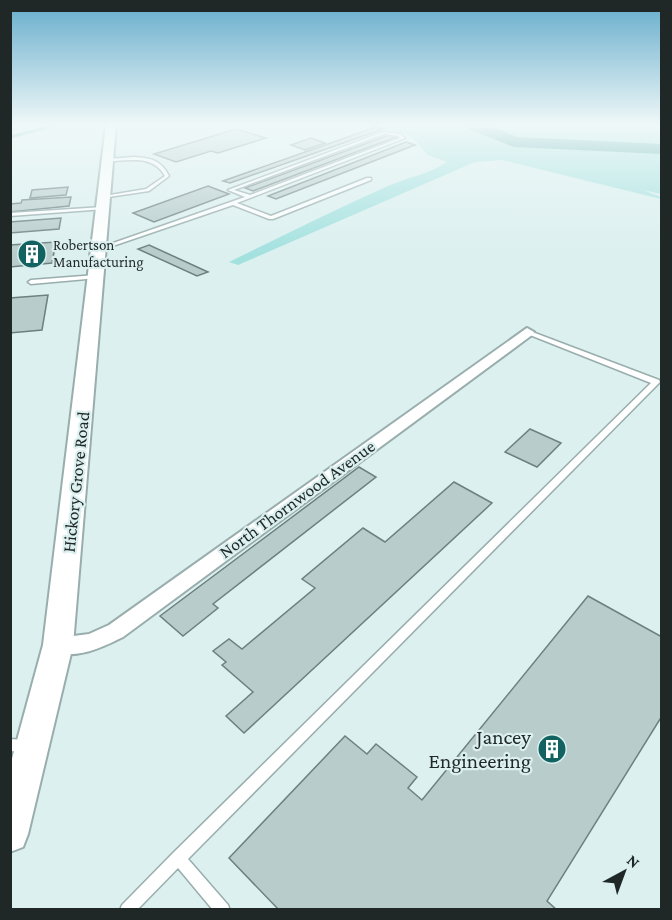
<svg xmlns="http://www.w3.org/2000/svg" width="672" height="920" viewBox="0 0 672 920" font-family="'Crimson Pro',serif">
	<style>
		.green { fill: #a3e1df }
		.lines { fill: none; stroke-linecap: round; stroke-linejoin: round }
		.stream { stroke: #41a19f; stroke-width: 3 }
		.river { fill: #41a19f; fill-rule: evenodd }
		.building { fill: #b7cccb; stroke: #6d8080; stroke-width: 1.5 }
		.lane-casing { stroke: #99adad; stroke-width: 3 }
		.street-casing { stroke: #99adad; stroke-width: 4 }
		.secondary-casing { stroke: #99adad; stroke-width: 4 }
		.lane { fill: #fff; fill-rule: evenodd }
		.street { fill: #fff; fill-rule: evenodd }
		.secondary { fill: #fff; fill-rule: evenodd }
		.labels { text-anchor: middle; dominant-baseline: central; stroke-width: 4.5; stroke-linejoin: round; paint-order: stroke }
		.far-poi-label { font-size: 15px; fill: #1f2727; stroke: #dbf0ef; text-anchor: start }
		.street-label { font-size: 18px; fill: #1f2727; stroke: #dbf0ef }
		.near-poi-label { font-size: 21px; fill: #1f2727; stroke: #dbf0ef; text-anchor: end }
	</style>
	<rect width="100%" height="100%" fill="#dbf0ef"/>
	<path class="green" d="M371 125H661V194L643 190 661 197V199L502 160 475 162 238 265 229 262C282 236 334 210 388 186 408 177 430 174 447 162L428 155 411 136Z"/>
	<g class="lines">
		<path class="stream" d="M10 137 56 125"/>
		<path class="river" d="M466 125H489L517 137 662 144V154L514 147 468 129Z"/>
	</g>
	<path class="building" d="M376 127 383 129 230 183 223 181Z
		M236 129 266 138 218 153 211 151 176 162 154 154Z
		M389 135 396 137 253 191 245 188Z
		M311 138 325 143 305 150 291 145Z
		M406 142 415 145 276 199 268 196Z
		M208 186 229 194 154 222 133 213Z
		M68 187 66 195 30 198 32 190Z
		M71 197 69 206 10 212V204L21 203 22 200Z
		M61 218 59 229 10 233V222Z
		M56 242 52 263 10 267V245Z
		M149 245 208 272 197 276 138 249Z
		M48 295 42 330 10 333V298Z
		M530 429 561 443 537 467 505 452Z
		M359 467 376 477 213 604 218 608 183 636 160 616Z
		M454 482 492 503 244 733 226 716 253 692 222 665 226 662 213 651 229 639 242 649 315 588 302 579 363 528 385 542Z
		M588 596 662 637V716L547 901 557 910H279L229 858 345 736 367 754 376 744 417 777 408 788 422 800Z"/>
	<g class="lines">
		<g class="lane-casing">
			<path id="lane" d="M383 132 400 134 405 138 237 203 271 216 367 178H371V180L273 219H269L233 205 101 250 96 249 245 197 228 190ZM384 134 398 136 400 138 250 195 234 190Z
				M134 157C151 158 161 160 169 176L149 191 102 198V197L104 196 146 189 165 176C153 154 129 161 108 161L106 160 108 159Z
				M103 207H105V209L10 216V213Z
				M96 275 99 277 98 278 31 284 28 282 31 280Z
				M527 330 659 380 660 382 188 859 228 905 230 910H213L178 868 137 910H120L122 905 173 853 651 383 525 333 524 332Z
				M10 739 25 740 29 742 31 746 29 750 25 752 10 751Z"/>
		</g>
		<g class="street-casing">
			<path id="street" d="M527 328 534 332 532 335 123 637C101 648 76 660 50 651L47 645 50 639 89 634 109 625Z"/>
		</g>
		<g class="secondary-casing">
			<path id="secondary" d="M106 125H116L73 645 28 834 23 847 10 852V766L43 645Z"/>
		</g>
		<use href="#lane" class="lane"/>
		<use href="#street" class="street"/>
		<use href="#secondary" class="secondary"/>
	</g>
	<linearGradient id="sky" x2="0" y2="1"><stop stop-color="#65accb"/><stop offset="0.49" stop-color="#eff8f8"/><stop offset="1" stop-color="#eff8f8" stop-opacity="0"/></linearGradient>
	<rect width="672" height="254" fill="url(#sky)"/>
	<defs>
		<g id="building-disc" transform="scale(1.5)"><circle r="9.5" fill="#126262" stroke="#dbf0ef"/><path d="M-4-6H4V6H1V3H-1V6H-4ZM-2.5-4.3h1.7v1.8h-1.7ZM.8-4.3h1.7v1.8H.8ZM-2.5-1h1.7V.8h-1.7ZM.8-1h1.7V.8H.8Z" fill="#fff"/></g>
	</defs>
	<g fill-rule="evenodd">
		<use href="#building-disc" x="32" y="254"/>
		<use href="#building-disc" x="552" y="749"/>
	</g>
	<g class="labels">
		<g class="far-poi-label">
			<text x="53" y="245">Robertson<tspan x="53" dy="17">Manufacturing</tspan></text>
		</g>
		<g class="street-label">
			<text transform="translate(76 482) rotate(-84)">Hickory Grove Road</text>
			<text transform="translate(297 499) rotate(-36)">North Thornwood Avenue</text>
		</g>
		<g class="near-poi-label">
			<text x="531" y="737">Jancey<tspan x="531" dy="24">Engineering</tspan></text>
		</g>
	</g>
	<rect width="672" height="920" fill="none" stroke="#1f2727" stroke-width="24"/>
	<g transform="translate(624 872) rotate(41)" stroke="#dbf0ef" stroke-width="4.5" paint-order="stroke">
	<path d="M0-4.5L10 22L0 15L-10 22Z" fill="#1f2727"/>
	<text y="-9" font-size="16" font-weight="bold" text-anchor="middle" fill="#1f2727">N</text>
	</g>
</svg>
